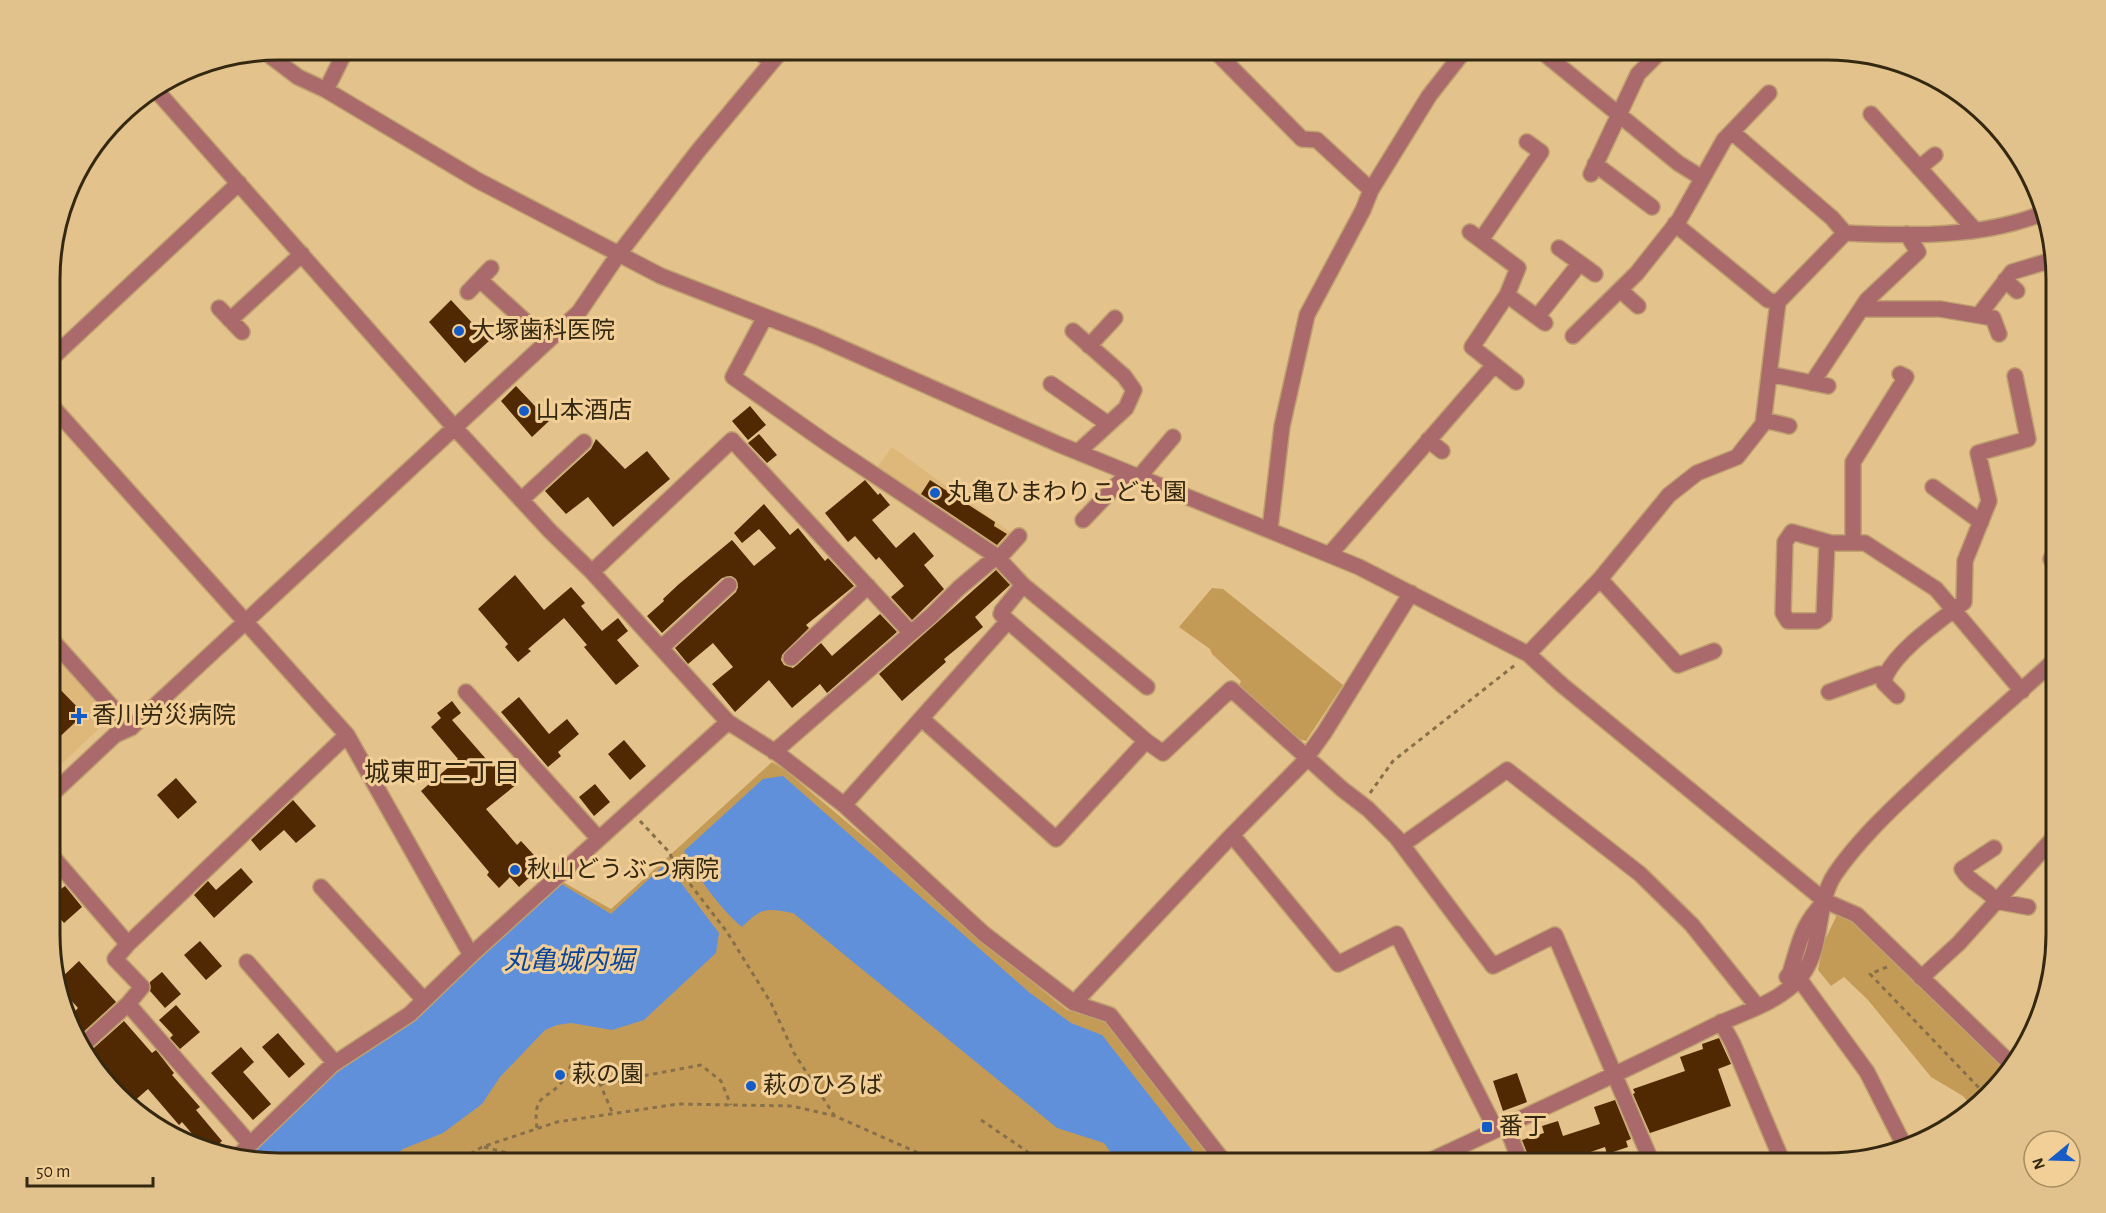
<svg xmlns="http://www.w3.org/2000/svg" width="2106" height="1213" viewBox="0 0 2106 1213" font-family="'Alegreya Sans','Noto Sans JP',sans-serif">
	<style>
		.built { fill: #deb87a }
		.green { fill: #c39b57 }
		.water { fill: #6190db }
		.building { fill: #502902 }
		.lines { fill: none; stroke-linecap: round; stroke-linejoin: round }
		.minor-casing { stroke: #bea070; stroke-width: 18 }
		.path { stroke: #87704a; stroke-width: 3; stroke-dasharray: 4.5 4.5; stroke-linecap: butt }
		.minor { stroke: #aa696a; stroke-width: 15 }
		.poi-dot { fill: #155cc7; stroke: #f1cf97; stroke-width: 2 }
		.labels { text-anchor: middle; dominant-baseline: central; stroke-width: 6; stroke-linejoin: round; paint-order: stroke }
		.poi-label { font-size: 24px; fill: #352811; stroke: #f1cf97; text-anchor: start }
		.neighbourhood-label { font-size: 26px; fill: #352811; stroke: #f1cf97 }
		.water-label { font-size: 26px; font-style: italic; fill: #08449c; stroke: #f1cf97 }
		.rim { fill: none; stroke: #352811; stroke-width: 3 }
	</style>
	<rect width="100%" height="100%" fill="#e4c28b"/>
	<path class="built" d="M892 447 1013 534 1000 547H995L876 469Z
		M51 649 106 710V722L51 774Z"/>
	<path class="green" d="M1212 588 1223 589 1343 685 1306 741 1298 739 1238 688 1241 681 1212 654 1210 649 1179 627Z
		M772 762 785 770 881 851 986 945 1067 1010 1102 1020 1114 1030 1186 1122 1213 1163H278L323 1081 408 1022 561 881 611 909Z
		M1835 906 1854 916 2009 1066 1972 1107 1963 1096 1931 1077 1868 1000 1844 977 1831 986 1818 970 1824 942 1836 917Z"/>
	<path class="water" d="M783 776 1030 993 1071 1023 1102 1035 1202 1163H1118L1104 1143 1057 1128 793 913C765 908 763 907 742 927 723 912 694 873 684 851L763 779Z
		M663 866 669 867 719 933 716 953 644 1020 612 1030 571 1023 557 1025 545 1030 500 1077 482 1104 443 1133 403 1149 387 1163H278L244 1159 323 1082 408 1023 560 883 611 914Z"/>
	<path class="building" d="M451 300 489 341 465 363 429 322Z
		M516 386 549 421 532 437 501 401Z
		M750 406 766 425 748 440 732 421Z
		M759 434 777 455 767 463 748 443Z
		M596 439 625 469 647 451 670 479 613 527 588 497 566 514 545 491 591 449Z
		M865 480 878 495 880 493 890 505 872 520 896 548 914 532 934 556 924 565 944 589 912 620 891 597 904 586 879 557 876 560 855 536 848 542 825 513Z
		M930 480 995 522 994 526 1007 534 997 545 921 494Z
		M764 504 790 535 798 528 825 561 828 558 854 586 806 625 809 628 782 655 781 660 784 665 793 668 797 665 821 643 832 656 880 614 897 632 827 693 820 684 792 708 769 680 735 712 712 684 733 667 713 643 688 664 675 648 736 592 738 587 736 579 731 576 722 578 662 633 647 616 664 601 663 599 679 584 732 540 754 566 776 548 759 529 742 543 734 533Z
		M996 570 1010 585 975 617 983 627 944 659 946 662 902 701 879 674Z
		M515 575 544 610 571 587 585 603 581 606 602 631 618 618 628 631 617 640 639 666 616 685 584 647 587 645 564 618 528 649 531 651 518 662 505 647 508 644 478 609Z
		M51 680 84 714 51 745Z
		M519 697 549 734 567 719 579 734 558 752 561 756 548 767 501 712Z
		M452 701 461 713 452 720 493 767 499 762 517 784 486 809 517 845 521 841 543 865 519 887 510 877 499 888 487 875 489 872 421 791 458 759 431 727 441 718 437 713Z
		M624 740 646 766 630 780 608 754Z
		M176 778 197 802 178 819 157 795Z
		M595 784 610 802 594 816 579 797Z
		M293 800 316 826 296 843 284 830 260 851 251 840Z
		M241 868 253 882 214 918 194 895 208 881 216 890Z
		M51 878 61 889 65 886 82 907 64 923 51 908Z
		M200 941 222 966 206 980 184 955Z
		M79 961 116 1002 79 1036 71 1015 78 1008 61 989 58 981Z
		M162 972 181 994 165 1008 150 991V982Z
		M176 1005 200 1032 180 1049 170 1038 173 1035 159 1020Z
		M124 1021 152 1053 156 1050 174 1073 172 1075 200 1107 196 1110 222 1141 210 1152 206 1150 182 1122 179 1125 148 1089 132 1103 87 1058 86 1055Z
		M278 1033 305 1064 289 1078 262 1047Z
		M1719 1038 1731 1064 1718 1069 1731 1106 1650 1133 1633 1094 1635 1093 1633 1089 1685 1071 1680 1057 1703 1049 1702 1044Z
		M241 1047 254 1062 243 1072 271 1104 253 1120 211 1073Z
		M1517 1073 1527 1102 1503 1111 1493 1081Z
		M1615 1100 1631 1139 1626 1141 1628 1147 1607 1154 1605 1147 1573 1158 1575 1163H1531L1522 1140 1544 1133 1542 1126 1558 1121 1563 1136 1600 1124 1594 1107Z"/>
	<g class="lines">
		<g class="minor-casing">
			<path id="minor" d="M757 50 771 62
				M1214 50 1302 139 1317 140 1371 190
				M1540 50 1678 163 1702 178
				M265 52 298 77 326 90 477 180 661 276 815 336 1058 444 1359 567 1528 654 1562 685 1825 901 1857 915 2011 1064
				M155 89 454 427 550 531 592 572 728 722 777 753 844 805 984 934 1074 1003 1110 1015 1225 1163
				M326 90 346 50
				M1871 114 1974 229
				M1732 132 1832 218 1845 233
				M1595 164 1652 207
				M1919 168 1935 155
				M1591 174 1638 74 1662 50
				M1675 224 1768 300 1778 302
				M1470 232 1518 268 1507 295
				M1481 240 1541 152 1527 142
				M1559 248 1595 274
				M480 280 547 341
				M2005 280 2017 291
				M1620 290 1638 306
				M468 292 491 268
				M219 308 242 332
				M1862 309H1940L1993 318 1999 334
				M1979 315 2012 272 2052 260
				M765 317 733 377 828 444 996 556 1023 585 1002 611 1001 614 1008 621
				M1537 317 1580 263
				M230 320 302 254
				M1073 331 1124 376 1134 390 1126 408 1078 452
				M1573 336 1637 273 1679 220 1724 140 1769 93
				M1089 346 1115 318
				M51 359 239 183
				M1769 374 1828 386
				M1516 382 1472 347 1507 295 1545 323
				M1812 383 1867 300 1918 252 1907 234
				M1051 384 1108 424
				M51 405 347 735 471 955
				M1764 420 1789 426
				M1428 440 1442 451
				M1139 477 1173 437
				M1933 487 1981 522
				M521 500 584 442
				M1083 520 1128 473
				M1270 529 1282 426 1307 315 1363 210 1371 190 1429 96 1465 50
				M1827 542 1824 616 1817 621H1788L1783 613 1785 542 1792 532 1831 543H1865L1936 589 2022 691
				M1853 543V462L1906 377 1900 374
				M1330 554 1494 365
				M999 558 1019 536
				M2051 559 2056 567
				M592 572 732 440 911 633 774 752
				M1600 579 1678 665 1714 651
				M1023 585 1147 687
				M911 633 932 615 959 588 997 556
				M51 639 131 728
				M661 648 729 585
				M1528 654 1600 579 1669 495 1697 473 1737 457 1763 424 1778 302 1845 233C1911 236 1984 238 2046 212
				M791 658 868 586
				M1886 675 1884 683 1897 696
				M466 692 599 839
				M1829 692 1879 674 1886 675C1899 648 1940 621 1964 602L1965 561 1989 501 1978 453 2028 439 2015 376
				M922 719 1056 839 1146 741 1163 753 1231 689 1342 789 1368 809 1397 838 1493 966 1555 935 1652 1163
				M51 795 115 735 131 728 579 312 618 255 698 151 782 50
				M844 805 1008 621 1146 741
				M1232 835 1338 964 1397 934 1496 1130
				M1402 845 1507 770 1640 874 1692 925 1757 1006
				M1994 848 1962 869C1971 885 1989 889 1995 901L2028 907
				M51 855 128 944
				M321 887 424 1000
				M247 962 335 1063
				M1792 969 1867 1072 1906 1149
				M1787 977 1790 973C1800 941 1801 926 1825 901
				M1921 978 1959 943 2056 835
				M1074 1003 1232 835 1301 765 1324 733 1411 593
				M128 1004 142 987 115 959 128 944 347 735
				M1721 1022 1733 1044 1783 1163
				M82 1046 128 1004 250 1144
				M1506 1126 1521 1163
				M236 1158 332 1065 410 1014 471 955 728 722
				M1425 1163C1521 1118 1617 1075 1712 1027 1740 1013 1776 1004 1798 980 1825 950 1814 906 1835 874 1857 842 1887 813 1915 787 1961 743 2009 702 2056 659"/>
		</g>
		<path class="path" d="M1370 793 1393 761 1515 665
			M640 821 670 853 673 862 727 932 771 1003 794 1053 834 1115
			M1887 967 1870 974 1984 1093
			M600 1084 701 1065 721 1081 731 1105
			M981 1120 1025 1150 1041 1163
			M537 1128C532 1090 549 1102 565 1078 567 1074 569 1069 571 1065L583 1060 600 1084 613 1114
			M484 1147 526 1158 572 1155 590 1163
			M455 1163 482 1147 557 1122 678 1104 792 1106 835 1116 941 1163"/>
		<use href="#minor" class="minor"/>
	</g>
	<g class="poi-dot">
		<circle cx="459" cy="331" r="6"/>
		<circle cx="524" cy="411" r="6"/>
		<circle cx="935" cy="493" r="6"/>
		<path d="M76 707h6v6h6v6h-6v6h-6v-6h-6v-6h6z"/>
		<circle cx="515" cy="870" r="6"/>
		<circle cx="560" cy="1075" r="6"/>
		<circle cx="751" cy="1086" r="6"/>
		<rect x="1481" y="1121" width="12" height="12" rx="3"/>
	</g>
	<g class="labels">
		<g class="poi-label">
			<text x="471" y="331">大塚歯科医院</text>
			<text x="536" y="411">山本酒店</text>
			<text x="947" y="493">丸亀ひまわりこども園</text>
			<text x="92" y="716">香川労災病院</text>
			<text x="527" y="870">秋山どうぶつ病院</text>
			<text x="572" y="1075">萩の園</text>
			<text x="763" y="1086">萩のひろば</text>
			<text x="1499" y="1127">番丁</text>
		</g>
		<g class="neighbourhood-label">
			<text x="442" y="773">城東町二丁目</text>
		</g>
		<g class="water-label">
			<text x="569" y="961">丸亀城内堀</text>
		</g>
	</g>
	<path d="M0 0H2106V1213H0ZM279 60H1827A219 219 0 0 1 2046 279V934A219 219 0 0 1 1827 1153H279A219 219 0 0 1 60 934V279A219 219 0 0 1 279 60Z" fill="#e2c28c" fill-rule="evenodd"/>
	<path class="rim" d="M279 60H1827A219 219 0 0 1 2046 279V934A219 219 0 0 1 1827 1153H279A219 219 0 0 1 60 934V279A219 219 0 0 1 279 60Z"/>
	<g transform="translate(2052 1159) rotate(251)"><circle r="28" fill="#f1cf97" stroke="#a68c61" stroke-width="1.5"/>
	<path d="M0-4.5L10 22L0 15L-10 22Z" fill="#155cc7"/>
	<text y="-9" font-size="16" font-weight="bold" text-anchor="middle" fill="#352811">N</text>
	</g>
	<path d="M27 1177v9h126v-9" fill="none" stroke="#352811" stroke-width="3"/>
	<text x="36" y="1177" font-size="18" fill="#352811" stroke="#f1cf97" stroke-width="4.5" paint-order="stroke">50 m</text>
</svg>
